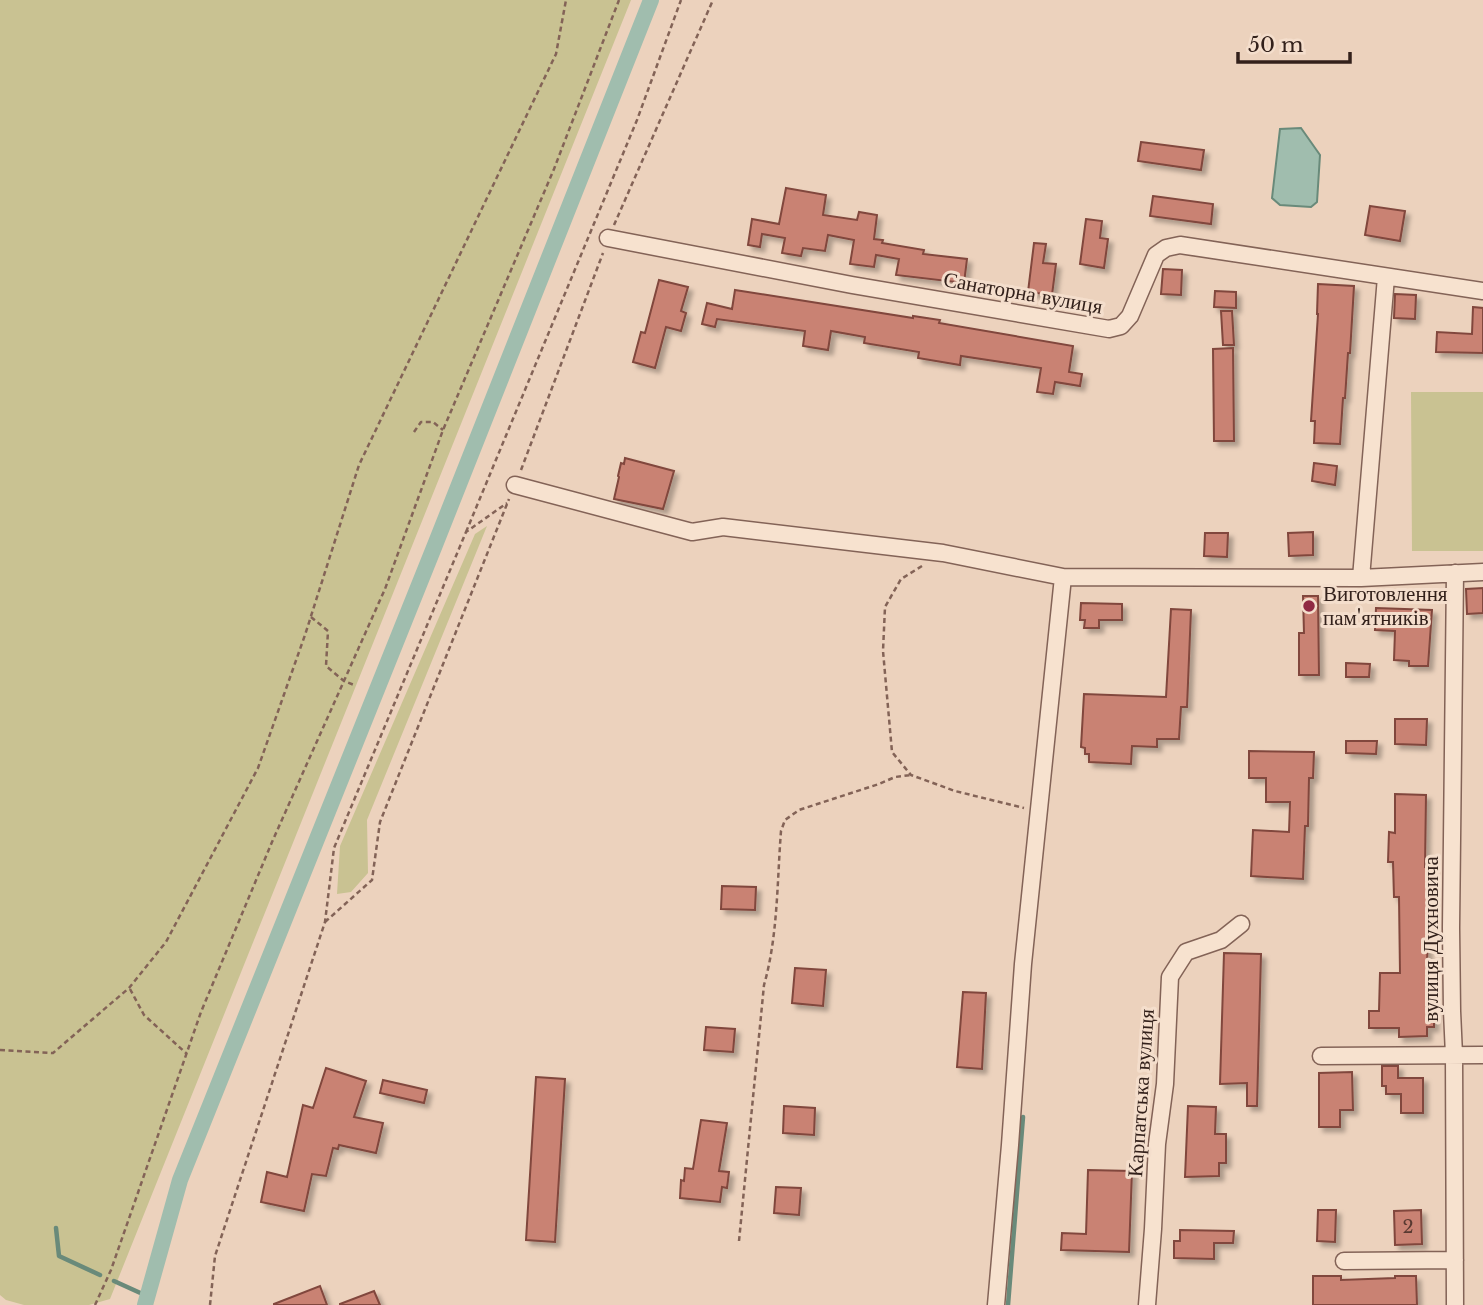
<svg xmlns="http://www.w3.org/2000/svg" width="1483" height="1305" viewBox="0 0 1483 1305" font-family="'Libre Baskerville',serif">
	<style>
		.green { fill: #c9c292 }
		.water { fill: #a0bdae; stroke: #698a7a; stroke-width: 2 }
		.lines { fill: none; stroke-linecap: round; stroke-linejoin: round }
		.stream { stroke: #698a7a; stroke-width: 4.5 }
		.canal { stroke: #a0bdae; stroke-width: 16 }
		.building { fill: #c98273; stroke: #81473d; stroke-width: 2; filter: url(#shadow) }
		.minor-casing { stroke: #836357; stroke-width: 19 }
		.path { stroke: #836357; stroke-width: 2.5; stroke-dasharray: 5 3.5; stroke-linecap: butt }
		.minor { stroke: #f7e2cf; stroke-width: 16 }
		.poi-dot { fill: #902943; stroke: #f4decc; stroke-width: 2.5 }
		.labels { text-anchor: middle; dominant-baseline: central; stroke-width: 6; stroke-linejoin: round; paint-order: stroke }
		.number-label { font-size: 18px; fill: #583931 }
		.street-label { font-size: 21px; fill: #33211b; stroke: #f4decc }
		.poi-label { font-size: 21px; fill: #33211b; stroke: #f4decc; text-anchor: start }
	</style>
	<defs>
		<filter id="shadow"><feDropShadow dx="4.5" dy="4.5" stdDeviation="2" flood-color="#0004"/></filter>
	</defs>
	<rect width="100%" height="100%" fill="#ecd2bd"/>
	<path class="green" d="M0 0H631L110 1299 89 1305H24L6 1300 0 1295Z
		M1411 392H1483V551H1412Z
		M487 526 367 820 368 873 351 892 337 894 340 846 475 534Z"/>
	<path class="water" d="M1301 128 1320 155 1317 202 1311 207 1280 205 1272 198 1280 129Z"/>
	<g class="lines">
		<path class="stream" d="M56 1228 59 1256 100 1275
			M114 1281 147 1296
			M1008 1305 1023 1117"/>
		<path class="canal" d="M145 1305 180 1180 435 545 651 0"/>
	</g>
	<path class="building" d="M1141 142 1204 150 1201 170 1138 161Z
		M786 188 826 195 823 215 857 220 859 212 877 215 874 239 883 240 882 243 924 250 923 254 967 259 964 283 896 275 899 259 876 255 874 267 850 264 854 240 828 235 825 251 803 248 801 256 782 253 785 238 762 234 760 247 748 245 752 219 779 224Z
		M1153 196 1213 204 1211 224 1150 216Z
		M1370 206 1405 211 1400 241 1365 235Z
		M1086 219 1102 221 1100 238 1108 239 1104 268 1080 264Z
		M1034 243 1046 244 1043 263 1056 264 1052 295 1028 292Z
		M1163 269 1182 270 1181 295 1161 294Z
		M659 280 688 287 681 311 686 313 681 331 666 327 655 368 633 362 641 332 645 333Z
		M1318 284 1354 286 1350 353H1348L1345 398H1343L1340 444 1314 443 1315 421H1311L1318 314H1317Z
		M735 290 913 318V316L940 320 939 323 1073 346 1069 372 1082 374 1080 386 1055 382 1053 394 1037 392 1041 368 961 356 960 365 918 358 919 352 864 343 865 337 831 331 828 350 803 346 805 331 717 319 715 327 702 324 707 303 732 309Z
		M1215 291 1236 292V308L1214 307Z
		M1395 294 1416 295 1415 319 1394 318Z
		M1473 307 1483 308V353L1436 352 1437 332 1472 334Z
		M1221 311H1232L1234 345H1223Z
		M1233 348 1234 441H1214L1213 349Z
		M625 458 674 471 663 509 614 499 619 477 618 476 621 463 624 464Z
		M1314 463 1337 466 1335 485 1312 481Z
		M1313 532V555L1289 556 1288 533Z
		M1205 533H1228L1227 557 1204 556Z
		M1483 588V613L1467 614 1466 589Z
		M1303 596H1318L1319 675H1299V633H1304Z
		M1081 603 1122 604V620H1099V628H1084L1085 620H1080Z
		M1376 608 1432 610 1428 666H1409V661L1394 660 1395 631 1375 630Z
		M1171 609 1191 610 1187 707H1181L1179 739H1157V747L1132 746 1131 764 1089 762V754H1085V748L1081 747 1084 694 1166 697Z
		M1346 663 1370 664 1369 677H1346Z
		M1395 719H1427L1426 745 1395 744Z
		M1346 741H1377L1376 754 1346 753Z
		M1249 751 1314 752 1313 778H1309L1308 826H1305L1303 879 1251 876 1253 830 1289 832 1290 802H1266V778H1249Z
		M1395 794 1426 795 1425 867H1427L1428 901H1430V923H1428L1426 1010H1434V1027H1427V1036L1399 1037V1028H1369V1011H1379L1380 973H1400L1399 897H1394L1393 862H1388L1389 832 1395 833Z
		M722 886 756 887 755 910 721 909Z
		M1224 953 1261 954 1257 1106H1247V1083L1220 1084Z
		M795 968 826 970 823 1006 792 1003Z
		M963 992 986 993 982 1069 957 1067Z
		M706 1027 735 1029 733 1052 704 1050Z
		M1382 1066H1398V1078H1423V1113H1401V1094H1386V1086H1382Z
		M326 1068 366 1081 354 1117 383 1123 376 1153 339 1145 338 1149 333 1148 326 1176 312 1174 304 1211 261 1202 267 1172 287 1177 303 1105 313 1108Z
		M1352 1072 1353 1110H1340V1127H1319V1073Z
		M536 1077 565 1079 555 1242 526 1240Z
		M383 1080 427 1090 424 1103 380 1093Z
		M784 1106 815 1108 814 1135 783 1133Z
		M1188 1106 1216 1107 1215 1134H1226V1163H1219V1176L1185 1177Z
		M701 1120 727 1123 719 1171 729 1172 727 1188 722 1187 720 1202 680 1198 681 1180 684 1181 685 1168 693 1169Z
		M1088 1170 1132 1171 1129 1252 1061 1250 1062 1233 1086 1234Z
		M776 1187 801 1188 799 1215 774 1213Z
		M1318 1210H1336L1335 1242 1317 1241Z
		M1421 1210 1422 1244 1395 1245 1394 1211Z
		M1180 1230 1234 1231 1233 1243H1214V1259L1174 1258V1241H1180Z
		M1313 1276H1341V1280L1395 1278V1276H1416L1417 1305H1313Z
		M320 1286 327 1305H274V1304Z
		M374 1291 380 1305H340V1304Z"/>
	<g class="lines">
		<g class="minor-casing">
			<path id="minor" d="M608 238 852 285 1109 329 1121 326 1130 316 1156 255 1166 248 1180 245 1483 291
				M515 485 692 532 723 527 943 553 1063 577
				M1361 578 1386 277
				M1321 1056 1483 1055
				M1344 1261 1455 1260
				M996 1305 1010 1145 1023 964 1063 577 1361 578 1483 572
				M1147 1305 1153 1229 1157 1144 1165 1084 1170 977 1186 952 1221 940 1241 924
				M1455 1305 1454 1055 1452 1011 1451 928 1455 573"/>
		</g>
		<path class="path" d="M614 225 713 0
			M414 432 421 422H433L443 430
			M521 470 603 253
			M466 532 637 120 681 0
			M922 566 901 579 885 607 883 651 892 752 911 775 955 791 1024 808
			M311 617 328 631 326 666 344 681 354 685
			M325 922 372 880 380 822 509 499
			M130 989 144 1015 187 1054
			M0 1050 53 1053 129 988 166 942 258 768 305 635 359 465 556 54 566 0
			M739 1241 764 985C778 936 777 882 781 831L785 820 799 810 879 784 895 777 911 775
			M95 1305 111 1270 201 1012 272 842 385 589 443 430 554 169 619 0
			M210 1305 215 1256 325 922 334 848 466 532 507 503"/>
		<use href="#minor" class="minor"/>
	</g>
	<circle class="poi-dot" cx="1309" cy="606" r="7"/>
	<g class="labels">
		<g class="number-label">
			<text x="1408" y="1227">2</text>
		</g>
		<g class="street-label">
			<text transform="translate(1023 293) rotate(10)">Санаторна вулиця</text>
			<text transform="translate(1431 939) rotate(-90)">вулиця Духновича</text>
			<text transform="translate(1141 1093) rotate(-86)">Карпатська вулиця</text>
		</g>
		<g class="poi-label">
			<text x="1323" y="594">Виготовлення<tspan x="1323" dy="24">пам'ятників</tspan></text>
		</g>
	</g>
	<path d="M1238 52v10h112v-10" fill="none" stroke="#33211b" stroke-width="3.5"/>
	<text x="1248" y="52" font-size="21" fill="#33211b" stroke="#f4decc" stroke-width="5" paint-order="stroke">50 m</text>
</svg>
